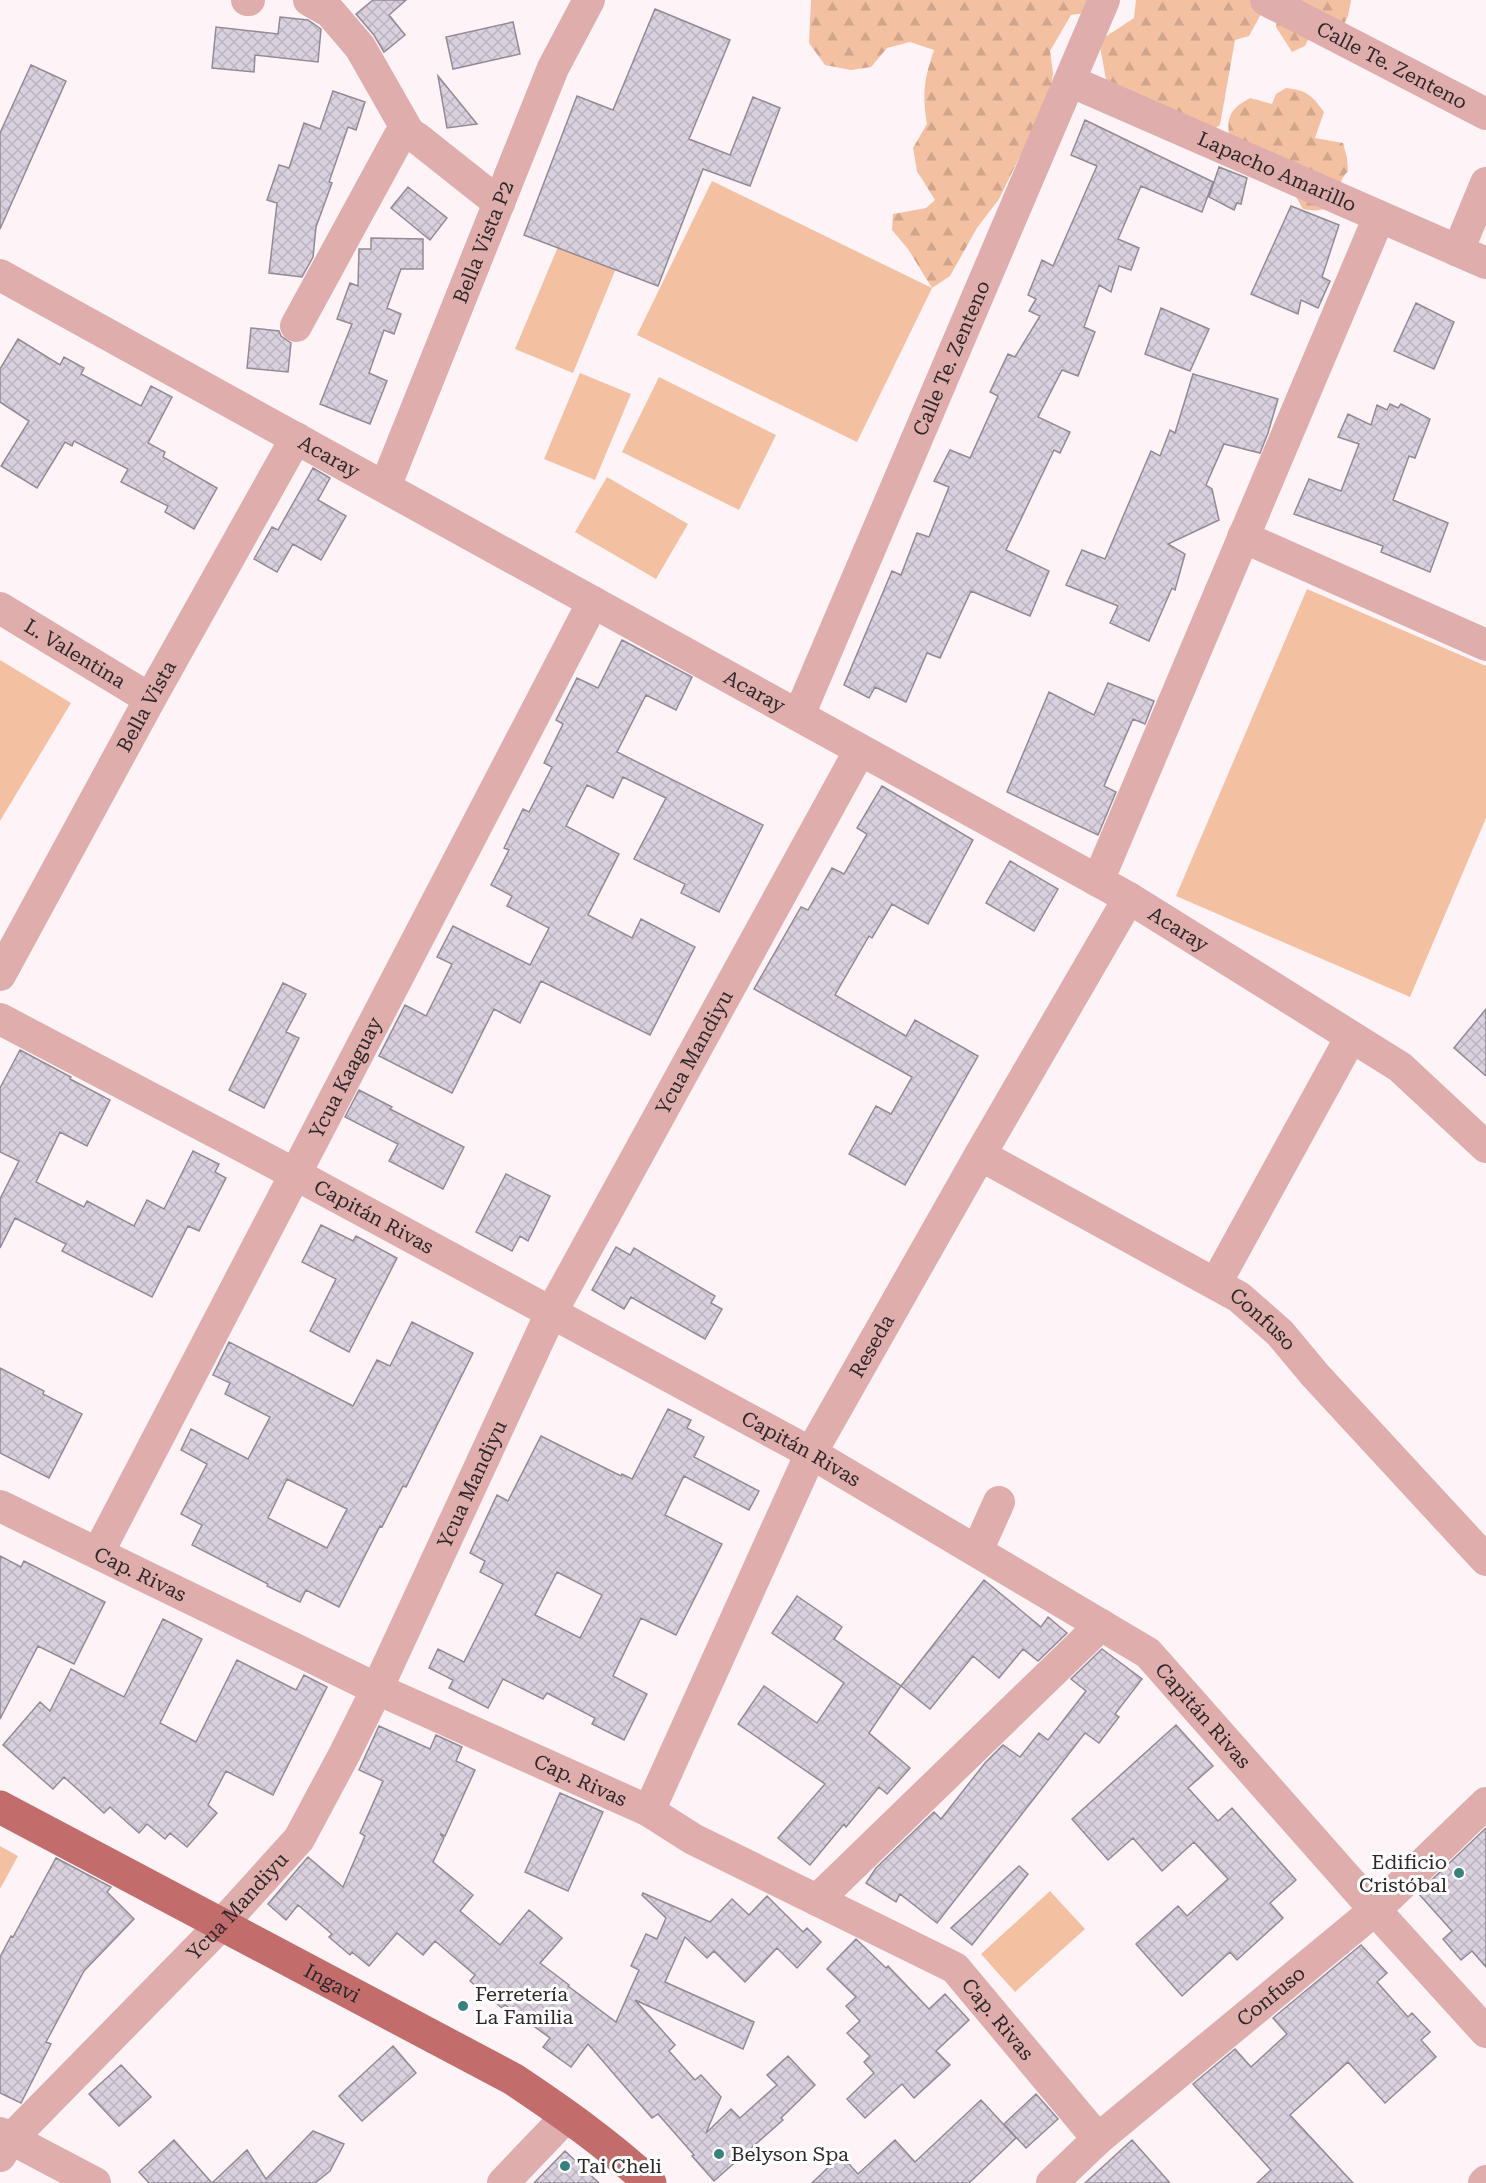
<svg xmlns="http://www.w3.org/2000/svg" width="1486" height="2183" viewBox="0 0 1486 2183" font-family="'Roboto Serif',serif">
	<style>
		.green { fill: #f3c0a1 }
		.forest { fill: url(#forest-firs) }
		.building { fill: url(#building-cross-hatch); stroke: #938a96; stroke-width: 1.5; fill-rule: evenodd }
		.lines { fill: none; stroke-linecap: round; stroke-linejoin: round }
		.minor { stroke: #deadac; stroke-width: 32 }
		.major { stroke: #c26c6c; stroke-width: 33 }
		.poi-dot { fill: #39817e; stroke: #fff; stroke-width: 2 }
		.labels { text-anchor: middle; dominant-baseline: central; stroke-width: 6; stroke-linejoin: round; paint-order: stroke }
		.street-label { font-size: 20px; fill: #2e282b; stroke: #fff }
		.poi-label { font-size: 20px; fill: #2e282b; stroke: #fff; text-anchor: start }
	</style>
	<defs>
		<pattern id="forest-firs" width="22" height="20" patternUnits="userSpaceOnUse" patternTransform="scale(1.5)"><rect width="22" height="20" fill="#f3c0a1"/><path d="M5 1l3.5 6h-7zM16 11l3.5 6h-7z" fill="#d1a58b"/></pattern>
		<pattern id="building-cross-hatch" width="8" height="8" patternUnits="userSpaceOnUse" patternTransform="scale(1.5)"><rect width="8" height="8" fill="#dad1de"/><path d="M0 0l8 8M0 8l8-8" fill="none" stroke="#bbb3bf"/></pattern>
	</defs>
	<rect width="100%" height="100%" fill="#fef4f8"/>
	<path class="green" d="M712 181 932 288 857 442 637 335Z
		M560 242 617 266 573 373 515 349Z
		M580 373 631 394 595 480 544 459Z
		M659 377 776 435 739 510 622 452Z
		M607 477 688 524 656 579 575 532Z
		M1307 589 1486 666V818L1410 997 1176 896Z
		M0 660 71 703 0 821Z
		M0 1846 18 1856 0 1889Z
		M1050 1891 1085 1929 1015 1992 981 1954Z"/>
	<path class="forest" d="M811 0H1105L1100 11 1071 15 1050 51 1053 73 1041 148 1019 158 999 199 977 228 950 276 932 288 908 249 892 230 893 214 926 208 935 200 917 171 913 148 927 124C922 94 924 79 934 50L910 42 887 48 871 67 851 70 825 65 809 43Z
		M1136 0H1259L1261 14 1249 36 1235 40 1220 125 1201 138 1107 85 1099 41 1134 18Z
		M1276 0H1351L1348 16 1341 30 1311 33 1305 46 1292 52 1276 27 1278 12Z
		M1286 88C1306 90 1312 95 1324 112L1315 138 1343 143 1347 158 1348 171C1337 183 1343 186 1337 198 1330 211 1316 212 1303 209L1296 197 1230 146C1227 120 1226 111 1250 98L1272 104 1276 94Z"/>
	<path class="building" d="M373 0H406L389 15 405 35 384 52 374 35 356 14Z
		M655 9 730 40 689 139 730 155 753 97 780 108 750 186 703 169 658 286 524 235 577 96 613 110Z
		M280 17 308 20 321 29 318 62 255 55 254 72 212 68 216 27 278 34Z
		M513 22 520 54 453 69 446 37Z
		M31 65 66 81 0 229V133Z
		M438 76 477 124 447 128Z
		M333 91 365 102 356 130 348 127 329 182 332 183 316 227 313 257 302 277 269 273 277 203 267 200 279 165 289 168 304 123 320 129Z
		M1085 120 1213 182 1202 212 1141 186 1118 239 1139 248 1131 270 1119 266 1111 292 1099 285 1084 327 1095 332 1078 376 1062 370 1038 417 1070 432 1060 453 1054 450 1006 550 1049 571 1030 616 971 591 940 658 927 653 906 702 875 687 869 698 844 685 892 571 901 575 917 533 929 537 949 487 934 481 950 450 970 458 998 396 990 392 1008 354 1015 357 1040 316 1029 311 1036 299 1028 295 1042 260 1053 266 1097 166 1071 155Z
		M1219 167 1247 178 1241 204 1237 203 1234 210 1209 197Z
		M408 187 447 218 430 240 391 208Z
		M1291 206 1339 225 1322 277 1330 281 1318 308 1301 300 1298 314 1251 294Z
		M371 238 423 239V269H401L387 308 401 314 394 334 384 330 369 373 387 381 370 424 320 404 352 324 337 319 350 283 358 286 359 249H371Z
		M1416 303 1454 322 1434 369 1394 351Z
		M1161 308 1209 329 1190 371 1145 354Z
		M251 328 279 331 281 336 291 343 288 372 247 368Z
		M18 339 60 365 64 357 84 368 81 374 141 406 151 386 172 397 148 443 165 452 163 457 217 488 194 529 165 512 168 506 121 482 128 469 74 441 72 446 65 442 37 488 1 466 29 421 0 402V369Z
		M1193 374 1278 399 1268 433 1260 453 1224 444 1206 485 1212 489 1219 520 1168 544 1185 554 1175 590 1172 588 1149 641 1110 623 1118 606 1066 585 1082 550 1105 559 1151 451 1160 456 1170 430 1175 433Z
		M1390 404 1398 408 1401 404 1430 419 1415 458 1409 456 1393 500 1448 523 1430 572 1381 552 1383 546 1294 514 1309 479 1341 491 1359 444 1338 437 1348 414 1371 425 1377 405 1387 410Z
		M313 468 330 478 318 500 346 516 321 560 293 544 277 572 254 559 272 527 278 530Z
		M622 640 692 677 676 710 646 695 617 752 763 825 719 912 681 893 685 884 634 859 666 798 623 777 613 798 587 785 566 826 619 854 588 915 632 938 641 919 695 947 650 1035 541 981 520 1023 494 1009 452 1093 379 1056 405 1005 426 1016 452 964 437 957 453 926 530 965 549 928 507 906 512 896 491 885 509 850 504 848 523 809 529 812 552 767 544 763 563 724 556 720 577 678 598 688Z
		M1108 683 1154 701 1145 724 1133 719 1104 786 1116 792 1098 835 1007 792 1049 692 1094 715Z
		M882 786 973 840 928 924 892 904 872 938 869 936 835 995 906 1036 915 1020 978 1056 905 1185 849 1154 876 1106 891 1114 912 1077 754 989 801 907 808 910 832 868 844 874 867 834 857 828Z
		M1010 861 1058 889 1034 931 986 903Z
		M283 983 306 994 286 1032 299 1038 264 1108 229 1090Z
		M1486 1009V1076L1454 1048Z
		M20 1050 71 1077 70 1079 110 1100 87 1146 60 1132 36 1182 84 1207 87 1201 134 1226 147 1200 164 1209 193 1151 219 1164 215 1172 226 1178 199 1231 188 1226 152 1297 62 1251 66 1244 15 1218 0 1248V1199L19 1161 0 1152V1088Z
		M359 1090 392 1107 390 1109 464 1147 443 1189 389 1161 398 1144 345 1117Z
		M506 1174 550 1196 528 1241 520 1236 512 1251 476 1232Z
		M321 1225 353 1241 356 1236 397 1258 349 1352 310 1331 336 1279 302 1262Z
		M616 1247 630 1255 634 1248 715 1296 711 1303 722 1309 705 1339 631 1297 624 1309 592 1290Z
		M412 1322 473 1353 406 1487 403 1486 382 1527 380 1526 339 1607 306 1590 300 1602 267 1586 268 1584 192 1545 202 1525 181 1514 207 1464 181 1450 191 1429 248 1459 270 1417 225 1394 230 1383 213 1375 229 1342 353 1406 377 1360 390 1366ZM287 1479 347 1509 327 1548 268 1518Z
		M0 1368 44 1391 43 1394 82 1414 49 1478 0 1453Z
		M668 1409 691 1420 687 1428 704 1437 694 1457 759 1491 749 1510 684 1476 665 1515 722 1544 676 1635 641 1618 613 1676 647 1694 624 1740 592 1724 595 1718 547 1693 543 1699 503 1679 488 1708 449 1688 453 1680 429 1668 438 1649 464 1662 503 1584 480 1572 485 1561 470 1553 497 1495 508 1501 541 1436 621 1476 622 1474 632 1479ZM557 1572 602 1595 580 1638 535 1615Z
		M0 1556 21 1567 24 1561 105 1602 74 1664 38 1646 0 1719Z
		M984 1580 1041 1627 1048 1617 1067 1633 1038 1661 1023 1649 999 1678 973 1656 930 1709 901 1686Z
		M797 1596 842 1627 834 1639 901 1686 869 1733 910 1768 887 1794 879 1787 846 1827 844 1824 810 1865 778 1838 825 1784 738 1724 764 1686 817 1723 844 1683 772 1633Z
		M163 1619 202 1639 160 1723 196 1742 237 1660 296 1690 304 1675 327 1687 273 1795 226 1771 208 1805 217 1813 187 1847 170 1833 165 1839 147 1824 139 1833 110 1807 104 1813 64 1777 53 1789 3 1745 40 1702 50 1711 71 1669 124 1697Z
		M1102 1649 1142 1679 1115 1714 1119 1717 1099 1743 1085 1733 937 1923 900 1894 896 1902 866 1883 876 1868 934 1812 941 1819 985 1763 1003 1745 1020 1757 1039 1733 1048 1740 1086 1691 1071 1679Z
		M1176 1725 1213 1766 1188 1788 1218 1821 1232 1808 1296 1880 1270 1903 1283 1918 1237 1960 1230 1952 1182 1996 1136 1944 1178 1906 1187 1916 1228 1879 1194 1842 1162 1871 1133 1838 1108 1860 1072 1819Z
		M379 1726 430 1749 436 1735 462 1747 456 1761 475 1770 445 1836 440 1834 444 1838 433 1862 473 1895 460 1911 500 1945 529 1910 562 1938 540 1963 569 1985 568 1986 616 2022 639 1970 631 1966 646 1934 657 1939 666 1918 642 1895 643 1893 710 1922 732 1899 749 1915 767 1896 803 1932 807 1928 821 1942 797 1968 777 1948 745 1982 714 1951 707 1958 685 1937 665 1982 754 2022 743 2049 635 2000 675 2045 669 2051 695 2080 701 2075 721 2097 706 2133 731 2109 740 2118 777 2085 767 2075 788 2056 815 2085 781 2118 783 2120 714 2181 692 2156 694 2155 658 2114 652 2118 588 2044 571 2067 543 2047 550 2038 505 2005 502 2008 470 1981 475 1975 435 1941 423 1955 397 1933 369 1966 352 1952 350 1955 329 1937 332 1934 298 1905 286 1920 268 1904 308 1857 343 1887 365 1836 360 1833 383 1781 359 1770Z
		M560 1793 603 1812 568 1891 525 1872Z
		M1486 1828V1967L1472 1951 1461 1960 1443 1939 1452 1931 1418 1893Z
		M56 1858 111 1887 107 1892 134 1919 84 1971 46 2042 51 2044 21 2103 0 2093V1957L11 1936 13 1937Z
		M1019 1866 1028 1874 972 1945 951 1928Z
		M856 1939 886 1968 888 1966 929 2009 945 1994 969 2020 936 2051 950 2065 914 2098 902 2084 865 2118 847 2099 874 2073 864 2062 870 2056 847 2033 860 2021 846 2006 856 1997 827 1969Z
		M1361 1945 1387 1973 1377 1982 1408 2017 1412 2013 1430 2032 1421 2040 1436 2057 1385 2103 1348 2062 1290 2115 1353 2183H1257L1271 2170 1193 2084 1235 2049 1251 2067 1287 2034 1273 2018Z
		M393 2046 416 2073 362 2121 339 2096Z
		M121 2065 151 2097 119 2126 89 2094Z
		M1036 2094 1058 2119 1026 2148 1004 2124Z
		M981 2100 1016 2138 969 2183H812L841 2155 858 2174 895 2140 915 2162Z
		M313 2131 344 2144 330 2171 315 2183H149L139 2172 174 2140 212 2183 247 2150 266 2179Z
		M1132 2140 1170 2183H1085Z
		M565 2151 599 2183H534Z"/>
	<g class="lines">
		<g class="minor">
			<path d="M247 0H249"/>
			<path d="M309 0 330 12 360 47 409 133"/>
			<path id="s1" d="M1266 0 1486 114"/>
			<path id="s2" d="M1070 81 1486 263"/>
			<path d="M1458 251 1486 183"/>
			<path id="s3" d="M0 275 1129 898 1400 1067 1486 1147"/>
			<path d="M296 326 399 137 409 133 417 138 499 203"/>
			<path id="s4" d="M385 487 553 68 589 0"/>
			<path d="M1243 537 1486 645"/>
			<path id="s5" d="M0 608 150 699"/>
			<path id="s6" d="M799 715 1104 0"/>
			<path d="M1098 881 1379 217"/>
			<path id="s7" d="M0 975 150 699 296 438"/>
			<path id="s8" d="M0 1019 295 1174 811 1453 1148 1653 1375 1910 1486 2032"/>
			<path id="s9" d="M980 1155 1239 1297 1280 1333 1315 1375 1486 1560"/>
			<path d="M1216 1283 1351 1037"/>
			<path id="s10" d="M0 1506 377 1689 649 1811 693 1839 955 1968 1098 2139"/>
			<path d="M977 1551 999 1502"/>
			<path id="s11" d="M98 1553 593 602"/>
			<path id="s12" d="M649 1811 811 1453 980 1155 1129 898"/>
			<path d="M817 1900 1101 1625"/>
			<path d="M0 2133 95 2183"/>
			<path id="s13" d="M0 2156 11 2139 222 1924 299 1839 345 1753 377 1689 551 1313 860 750"/>
			<path d="M503 2183 567 2116"/>
			<path id="s14" d="M1052 2183 1098 2139 1375 1910 1486 1803"/>
			<path d="M1484 2183 1486 2181"/>
		</g>
		<path class="major" id="s15" d="M0 1807 513 2079C561 2111 608 2144 650 2183"/>
	</g>
	<g class="poi-dot">
		<circle cx="1459" cy="1873" r="6"/>
		<circle cx="463" cy="2006" r="6"/>
		<circle cx="719" cy="2154" r="6"/>
		<circle cx="565" cy="2166" r="6"/>
	</g>
	<g class="labels">
		<g class="street-label">
			<text stroke="none"><textPath href="#s1" startOffset="142">Calle Te. Zenteno</textPath></text>
			<text stroke="none"><textPath href="#s2" startOffset="226">Lapacho Amarillo</textPath></text>
			<text stroke="none"><textPath href="#s4" startOffset="264">Bella Vista P2</textPath></text>
			<text stroke="none"><textPath href="#s6" startOffset="388">Calle Te. Zenteno</textPath></text>
			<text stroke="none"><textPath href="#s3" startOffset="376">Acaray</textPath></text>
			<text stroke="none"><textPath href="#s5" startOffset="88">L. Valentina</textPath></text>
			<text stroke="none"><textPath href="#s3" startOffset="862">Acaray</textPath></text>
			<text stroke="none"><textPath href="#s7" startOffset="306">Bella Vista</textPath></text>
			<text stroke="none"><textPath href="#s3" startOffset="1348">Acaray</textPath></text>
			<text stroke="none"><textPath href="#s13" startOffset="1317">Ycua Mandiyu</textPath></text>
			<text stroke="none"><textPath href="#s11" startOffset="536">Ycua Kaaguay</textPath></text>
			<text stroke="none"><textPath href="#s8" startOffset="423">Capitán Rivas</textPath></text>
			<text stroke="none"><textPath href="#s9" startOffset="328">Confuso</textPath></text>
			<text stroke="none"><textPath href="#s12" startOffset="516">Reseda</textPath></text>
			<text stroke="none"><textPath href="#s8" startOffset="909">Capitán Rivas</textPath></text>
			<text stroke="none"><textPath href="#s13" startOffset="831">Ycua Mandiyu</textPath></text>
			<text stroke="none"><textPath href="#s10" startOffset="156">Cap. Rivas</textPath></text>
			<text stroke="none"><textPath href="#s8" startOffset="1395">Capitán Rivas</textPath></text>
			<text stroke="none"><textPath href="#s10" startOffset="642">Cap. Rivas</textPath></text>
			<text stroke="none"><textPath href="#s13" startOffset="345">Ycua Mandiyu</textPath></text>
			<text stroke="none"><textPath href="#s15" startOffset="376">Ingavi</textPath></text>
			<text stroke="none"><textPath href="#s14" startOffset="288">Confuso</textPath></text>
			<text stroke="none"><textPath href="#s10" startOffset="1128">Cap. Rivas</textPath></text>
		</g>
		<g class="poi-label">
			<text x="1447" y="1862" text-anchor="end">Edificio<tspan x="1447" dy="23">Cristóbal</tspan></text>
			<text x="475" y="1994">Ferretería<tspan x="475" dy="23">La Familia</tspan></text>
			<text x="731" y="2154">Belyson Spa</text>
			<text x="577" y="2166">Tai Cheli</text>
		</g>
	</g>
</svg>
